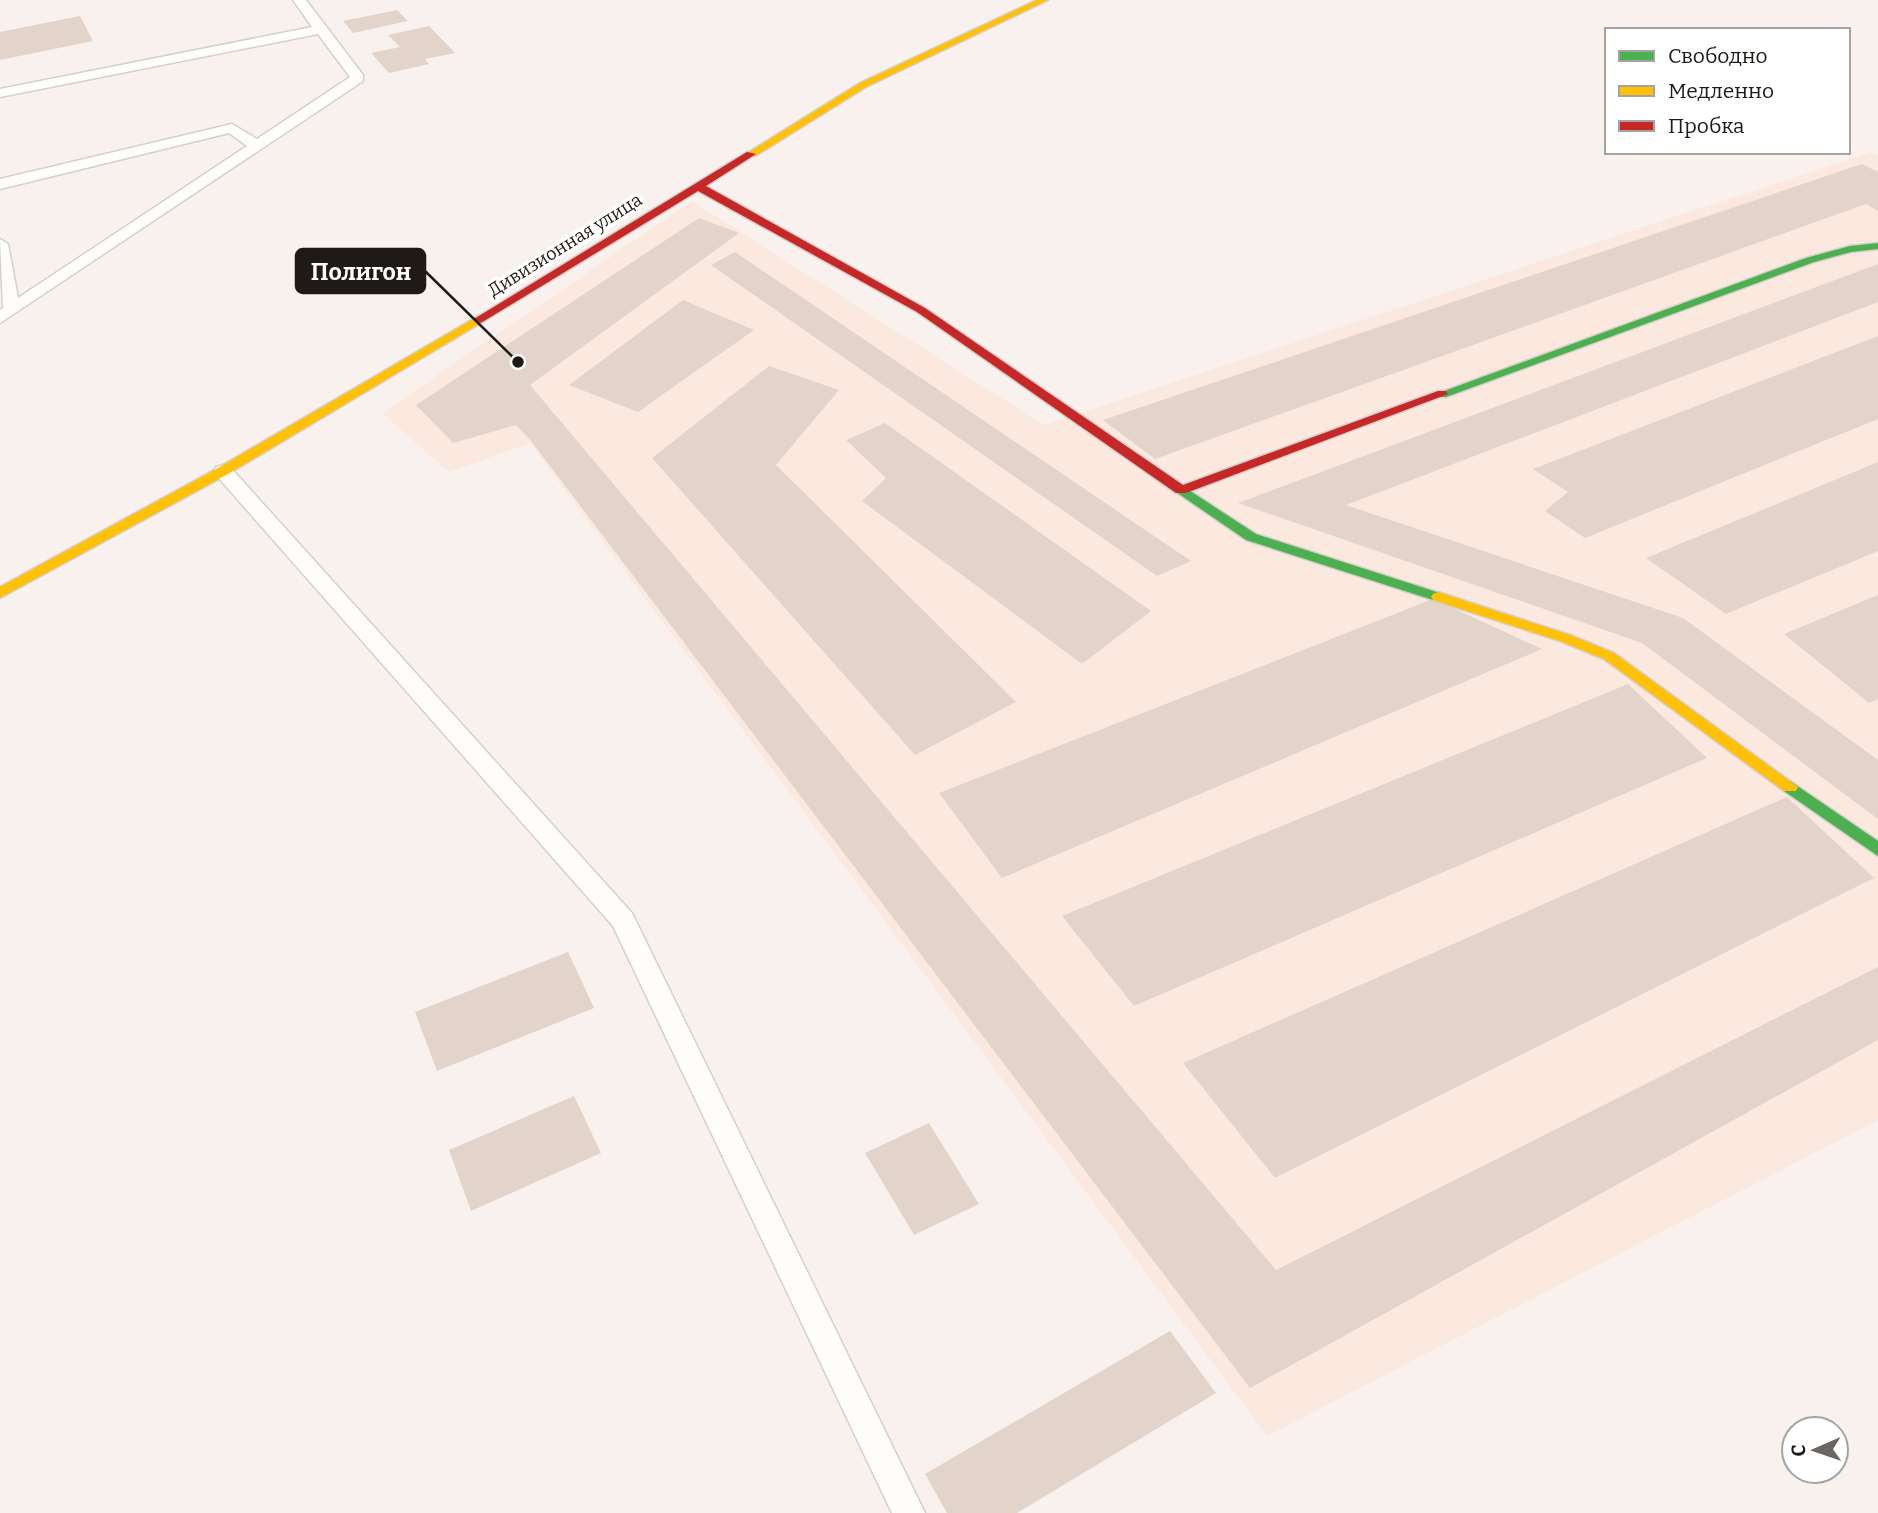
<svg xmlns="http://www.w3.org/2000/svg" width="1878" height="1513" viewBox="0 0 1878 1513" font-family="Bitter,serif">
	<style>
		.built { fill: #fbe9df }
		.building { fill: #e2d4cb }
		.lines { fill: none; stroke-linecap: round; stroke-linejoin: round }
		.lane-casing { stroke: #d6cfcb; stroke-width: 3 }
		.fast-casing { stroke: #d6cfcb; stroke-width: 3 }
		.slow-casing { stroke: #d6cfcb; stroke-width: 3 }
		.jam-casing { stroke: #d6cfcb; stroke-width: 3 }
		.lane { fill: #fefdfc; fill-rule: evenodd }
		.fast { fill: #4caf50; fill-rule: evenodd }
		.slow { fill: #ffc107; fill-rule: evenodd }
		.jam { fill: #c62828; fill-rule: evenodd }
		.labels { text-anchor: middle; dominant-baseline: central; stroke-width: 7; stroke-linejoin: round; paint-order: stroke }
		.far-street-label { font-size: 18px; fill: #201a16; stroke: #fff }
		.leader { fill: none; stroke: #201a16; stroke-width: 2.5 }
		.callout-dot { fill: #201a16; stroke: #fff; stroke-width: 2.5 }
		.callout { fill: #201a16; stroke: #201a16; stroke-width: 2.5 }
		.callout-label { font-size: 23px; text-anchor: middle; font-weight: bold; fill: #fff }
	</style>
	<rect width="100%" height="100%" fill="#f9f1ed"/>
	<path class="built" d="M1871 152 1878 156V1120L1267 1436 530 443 449 472 382 413 692 201 1044 425Z"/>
	<path class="building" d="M397 10 408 21 353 33 343 21Z
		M80 16 93 41 0 60V32Z
		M429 26 455 53 425 59 429 64 389 73 371 53 400 47 388 35Z
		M1862 164 1878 172V211L1866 204 1155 459 1103 420Z
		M699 218 739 233 530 385 1276 1270 1878 967V1040L1250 1388 531 441 516 425 453 443 416 405Z
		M735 252 1191 561 1157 576 711 265Z
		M1878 264V302L1346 505 1683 618 1878 760V819L1642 643 1238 503Z
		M683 300 754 330 638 412 569 385Z
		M1878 336V419L1585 538 1545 511 1568 492 1533 469Z
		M769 366 839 390 776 465 1016 702 915 755 652 458Z
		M885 423 1151 611 1082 664 862 501 886 478 846 440Z
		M1878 462V551L1726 614 1646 558Z
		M1878 595V699L1869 703 1784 634Z
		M1433 599 1542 649 1002 878 939 793Z
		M1628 684 1707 758 1134 1006 1062 916Z
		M1787 797 1874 878 1275 1178 1183 1063Z
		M568 952 594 1008 437 1071 415 1012Z
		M574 1096 601 1153 471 1211 449 1150Z
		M929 1123 979 1204 914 1235 865 1153Z
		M1170 1331 1216 1393 1017 1513H947L925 1474Z"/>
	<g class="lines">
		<g class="lane-casing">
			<path id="lane" d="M293 0H306L363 75V81L0 323V310L3 308 0 239 8 244 18 298 247 146 229 133 0 189V179L232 124 257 139 350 77 318 34 0 97V89L312 27Z
				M223 465 230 467 632 913 925 1513H892L613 926 216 475 214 471 216 467Z"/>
		</g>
		<g class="fast-casing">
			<path id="fast" d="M1878 243V249L1851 252 1814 262 1446 397H1438L1436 394 1806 258 1850 246Z
				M1181 485 1256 534 1443 594 1445 597 1443 600H1433L1246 540 1176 492 1174 489Z
				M1790 781 1878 841V856L1784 791 1782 787Z"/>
		</g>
		<g class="slow-casing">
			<path id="slow" d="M1037 0H1048L866 87 755 156 746 154 860 83Z
				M480 315 486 319 484 321 228 474 0 598V587L218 468Z
				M1438 592 1570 635 1614 653 1798 787 1796 791H1784L1604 659 1560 641 1433 600 1431 597 1433 594Z"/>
		</g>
		<g class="jam-casing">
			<path id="jam" d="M747 152 756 154 706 186 925 308 1183 485 1438 391H1446L1448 394 1186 493H1176L917 312 698 191 484 321 480 323 474 319Z"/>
		</g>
		<use href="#lane" class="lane"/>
		<use href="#fast" class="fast"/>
		<use href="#slow" class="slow"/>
		<use href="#jam" class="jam"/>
	</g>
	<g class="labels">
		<g class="far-street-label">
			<text transform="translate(565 245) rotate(-32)">Дивизионная улица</text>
		</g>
	</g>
	<path class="leader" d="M518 362L425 271"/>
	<circle class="callout-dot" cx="518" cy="362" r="7"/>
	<rect class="callout" x="296" y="249" width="129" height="44" rx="7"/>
	<g class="callout-label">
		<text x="361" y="280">Полигон</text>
	</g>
	<rect x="1605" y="28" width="245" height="126" fill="#ffffff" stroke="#a6a3a2" stroke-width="2"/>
	<rect x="1619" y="51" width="35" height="10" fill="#4caf50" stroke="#a6a3a2" stroke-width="2"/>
	<text x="1668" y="63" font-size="21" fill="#201a16">Свободно</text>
	<rect x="1619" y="86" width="35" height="10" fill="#ffc107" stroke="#a6a3a2" stroke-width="2"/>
	<text x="1668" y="98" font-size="21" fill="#201a16">Медленно</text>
	<rect x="1619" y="121" width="35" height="10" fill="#c62828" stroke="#a6a3a2" stroke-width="2"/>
	<text x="1668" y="133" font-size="21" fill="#201a16">Пробка</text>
	<g transform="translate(1815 1450) rotate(268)"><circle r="33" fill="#ffffff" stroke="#a6a3a2" stroke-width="2"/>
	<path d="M0-5L12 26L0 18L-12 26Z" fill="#6c6561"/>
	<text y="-10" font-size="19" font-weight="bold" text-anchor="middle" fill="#201a16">С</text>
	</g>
</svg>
